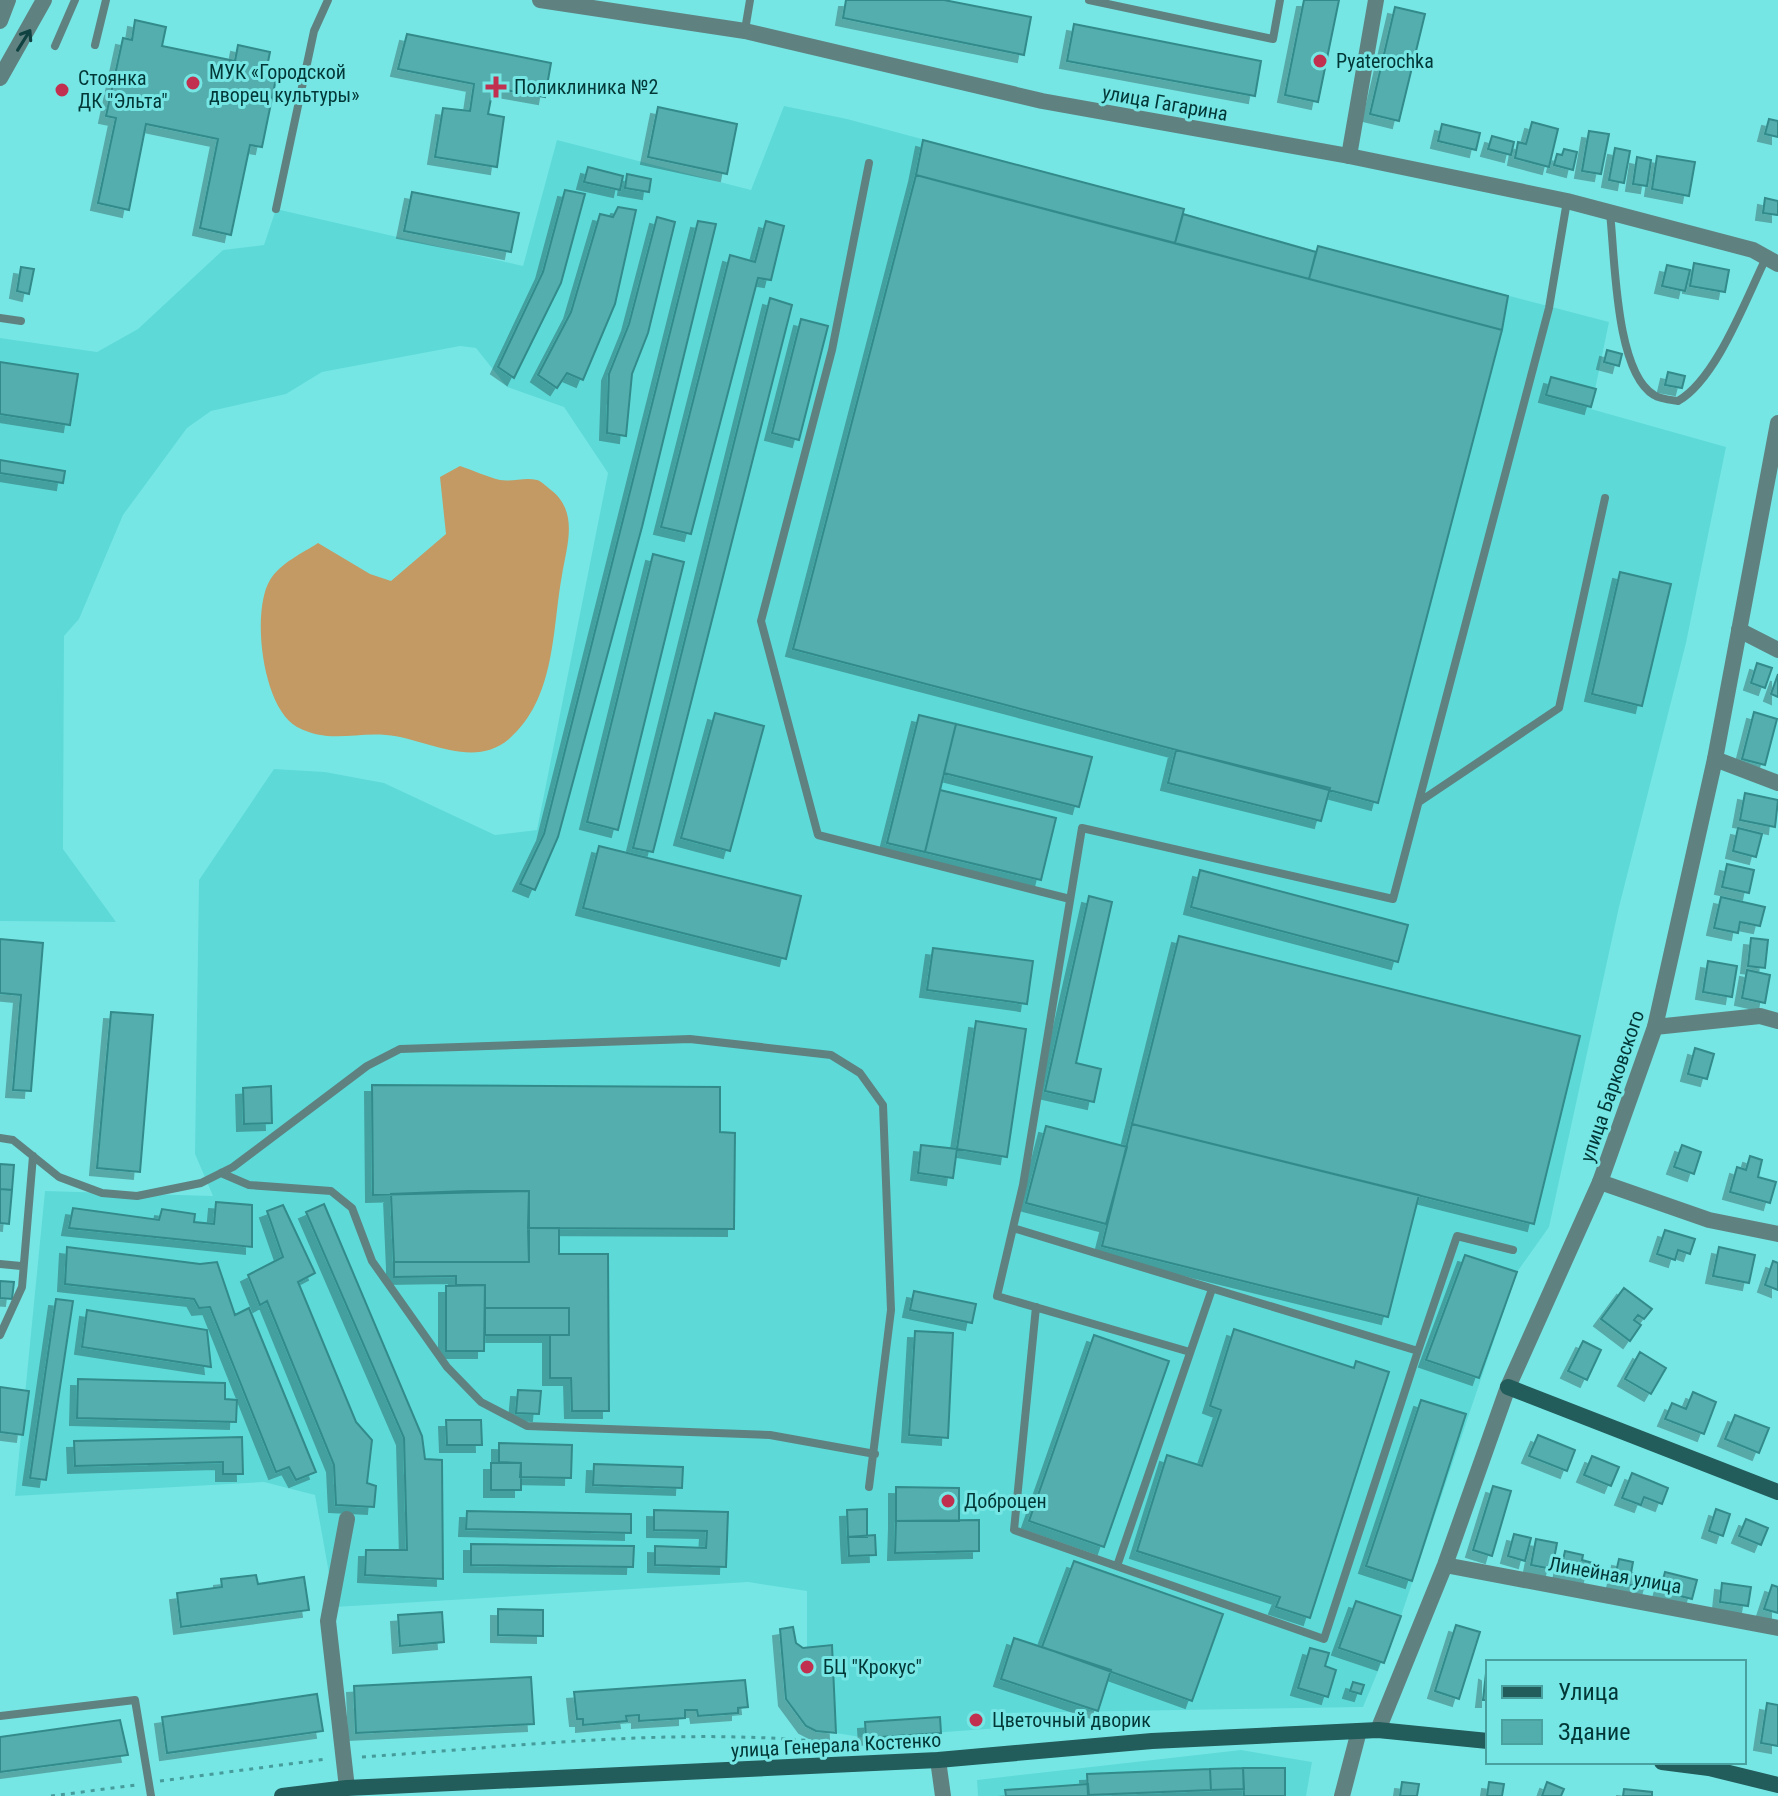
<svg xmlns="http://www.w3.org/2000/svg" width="1778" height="1796" viewBox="0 0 1778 1796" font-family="'Roboto Condensed',sans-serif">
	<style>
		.built { fill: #5ddad8 }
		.forest { fill: #c39a63 }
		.building { fill: #52aead; stroke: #338b8a; stroke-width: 2; filter: url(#shadow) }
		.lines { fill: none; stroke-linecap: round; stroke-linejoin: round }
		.path { stroke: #459c9b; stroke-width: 3; stroke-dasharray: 4 6; stroke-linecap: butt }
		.service { stroke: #5f8281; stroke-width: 8 }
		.minor { stroke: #5f8281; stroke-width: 16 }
		.tertiary { stroke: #5f8281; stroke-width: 16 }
		.secondary { stroke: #225c5b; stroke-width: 16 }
		.oneway { stroke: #104242 }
		.poi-dot { fill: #c1314f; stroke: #76e6e4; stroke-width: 3 }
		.labels { text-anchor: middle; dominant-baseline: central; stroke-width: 6; stroke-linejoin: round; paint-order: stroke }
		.poi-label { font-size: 20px; fill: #023737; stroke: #76e6e4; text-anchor: start }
		.street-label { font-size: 20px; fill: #023737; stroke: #76e6e4 }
	</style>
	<defs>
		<filter id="shadow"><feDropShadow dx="-7" dy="7" stdDeviation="0" flood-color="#0004"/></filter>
	</defs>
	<rect width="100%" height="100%" fill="#76e6e4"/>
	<path class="built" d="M784 106 847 119 1184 209 1183 214 1315 252 1318 246 1609 322 1591 409 1726 447 1686 643 1619 907 1549 1227 1517 1272 1401 1616 1363 1707 999 1713V1728L866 1738 836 1733 832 1646 807 1648V1591L748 1582 335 1607 315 1495 264 1482 15 1496 45 1191 213 1196 195 1154 199 880 274 769 325 772 384 783 495 835 537 830 608 473 564 407 507 387 476 348 460 346 322 372 286 394 211 411 187 428 123 515 79 619 64 636 63 849 116 922 0 921V338L97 352 138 329 223 250 264 245 276 209 523 266 557 140 751 190Z
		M1241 1750 1312 1762 1306 1796H978L977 1780Z"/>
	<path class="forest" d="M460 466C473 470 487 477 500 480 512 482 525 477 537 480 541 481 547 487 551 490 579 512 567 545 562 575 552 630 556 698 509 739 473 770 425 738 386 735 355 732 329 744 297 727 262 708 251 611 270 580 280 563 303 553 318 543L370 574 391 581 446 534 440 477Z"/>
	<path class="building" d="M846 0H944L1031 17 1024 55 843 18Z
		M1304 0H1339L1318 102 1285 95Z
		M1395 7 1425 14 1399 121 1370 114Z
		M135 20 166 27 162 46 235 61 238 45 270 52 267 67 278 69 262 147 250 145 231 235 200 228 218 139 146 124 129 210 98 203 116 118 106 116 123 38 132 40Z
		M1074 24 1261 61 1255 96 1067 61Z
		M407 34 551 63 545 97 493 88 488 114 504 117 497 167 435 157 443 108 470 111 474 84 398 69Z
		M658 107 737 124 727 174 648 157Z
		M1769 119 1778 121V137L1765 134Z
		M1532 122 1558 129 1549 167 1515 158 1518 142 1526 144Z
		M1442 124 1480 133 1476 150 1438 141Z
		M1589 131 1609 134 1601 174 1582 171Z
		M1492 136 1514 142 1511 155 1488 149Z
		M923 140 1184 209 1175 243 916 175Z
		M1615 148 1630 151 1624 183 1609 180Z
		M1564 149 1577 152 1573 170 1554 165 1557 154 1562 155Z
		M1657 156 1695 162 1689 196 1652 189Z
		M1637 157 1651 160 1647 186 1633 184Z
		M588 167 623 176 620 190 584 182Z
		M627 174 651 179 649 192 625 188Z
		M916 175 1502 330 1378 803 793 649Z
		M565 190 585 194 561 283 514 378 498 367 543 272Z
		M412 192 519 213 511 252 404 231Z
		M1765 198 1778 201V215L1763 213Z
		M618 207 636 210 615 304 583 380 567 373 557 388 538 375 571 312 600 214 613 217Z
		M1183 214 1316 252 1309 279 1175 243Z
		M657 217 675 222 648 333 632 374 626 436 607 433 609 374 629 324Z
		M698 221 716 224 642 527 558 837 535 890 520 884 544 834Z
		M766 221 784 226 771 280 758 278 691 534 661 527 730 255 755 262Z
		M1318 246 1508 296 1502 330 1309 279Z
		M1694 263 1729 270 1725 292 1690 286Z
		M1667 265 1690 270 1685 291 1662 286Z
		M21 267 34 269 29 294 17 291Z
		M770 298 792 305 653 852 633 848Z
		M801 319 828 326 799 440 772 433Z
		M1607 350 1622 354 1619 366 1604 362Z
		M0 362 78 374 70 425 0 414Z
		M1668 372 1685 376 1682 388 1665 385Z
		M1551 377 1596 389 1591 407 1546 395Z
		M0 460 65 471 63 483 0 473Z
		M653 554 684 562 618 830 587 822Z
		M1620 572 1671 584 1642 706 1592 694Z
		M1757 663 1772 668 1765 688 1751 683Z
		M1778 674V697L1771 694Z
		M1754 712 1777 719 1765 765 1742 759Z
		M715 713 764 726 730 851 681 838Z
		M919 715 956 724 925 852 887 843Z
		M956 724 1092 757 1079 807 944 773Z
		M1176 750 1330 788 1321 821 1168 783Z
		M940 790 1056 818 1041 880 925 852Z
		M1745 793 1778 800 1775 827 1740 820Z
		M1738 828 1762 834 1756 857 1733 851Z
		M599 846 801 896 786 959 583 908Z
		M1727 864 1754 870 1749 893 1722 887Z
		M1200 870 1408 925 1398 962 1191 907Z
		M1089 896 1112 902 1076 1063 1101 1069 1094 1102 1045 1091Z
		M1721 897 1765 907 1760 926 1740 922 1738 933 1714 928Z
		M1179 936 1580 1036 1534 1224 1132 1124Z
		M1751 938 1768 940 1765 968 1748 966Z
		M0 939 43 943 31 1091 13 1090 21 995 0 993Z
		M933 948 1033 961 1027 1004 927 990Z
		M1708 961 1737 966 1732 997 1703 992Z
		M1747 970 1770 975 1765 1003 1742 998Z
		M111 1012 153 1015 140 1172 97 1168Z
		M976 1021 1026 1029 1007 1157 957 1149Z
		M1695 1048 1714 1054 1707 1079 1688 1074Z
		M372 1085 720 1087V1132L735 1133 734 1229 528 1228 529 1191 373 1195Z
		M271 1086 272 1123 244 1124 243 1088Z
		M1132 1124 1419 1195 1388 1317 1102 1246Z
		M1046 1126 1127 1147 1106 1224 1026 1203Z
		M921 1145 957 1149 953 1178 918 1173Z
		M1682 1145 1701 1152 1694 1174 1674 1167Z
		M1750 1156 1762 1160 1758 1177 1776 1182 1770 1203 1730 1192 1737 1167 1746 1170Z
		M0 1164 14 1165 12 1190 0 1189Z
		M0 1189 12 1190 9 1224 0 1223Z
		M468 1191H529V1262H394L391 1194Z
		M216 1202 252 1205V1247L69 1228 73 1208 159 1220 162 1209 195 1214 194 1222 214 1224Z
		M324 1204 422 1436 425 1459 442 1460 443 1579 365 1575 366 1550H407L404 1438 306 1212Z
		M283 1205 315 1273 298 1282 356 1422 372 1440 367 1483 376 1486 374 1507 336 1505 334 1465 267 1301 260 1305 248 1275 283 1257 267 1211Z
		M528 1228H559V1254H608L609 1411H572L571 1378H550V1335H569V1308H485V1285H456V1276L394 1277V1262H529Z
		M1665 1230 1695 1239 1690 1254 1678 1250 1675 1260 1657 1254Z
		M67 1247 200 1264 217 1262 235 1315 249 1308 316 1472 296 1480 289 1467 276 1472 210 1307 199 1308 194 1299 65 1284Z
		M1719 1247 1755 1255 1749 1283 1713 1276Z
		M1465 1255 1517 1272 1479 1378 1426 1360Z
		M1773 1261 1778 1263V1290L1765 1285Z
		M0 1281 14 1282 12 1299 0 1298Z
		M485 1285 484 1351H446V1286Z
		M1624 1288 1652 1309 1644 1319 1638 1315 1634 1320 1641 1325 1630 1341 1601 1319Z
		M914 1291 976 1304 972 1323 910 1310Z
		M56 1299 73 1301 46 1480 30 1478Z
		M485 1308H569V1335H485Z
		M87 1310 207 1330 211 1367 82 1347Z
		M1234 1329 1354 1368 1356 1361 1389 1372 1310 1618 1276 1607 1280 1597 1137 1551 1167 1455 1202 1466 1221 1410 1210 1406Z
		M915 1331 953 1333 948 1438 909 1435Z
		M1094 1335 1169 1361 1104 1547 1029 1521Z
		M1583 1341 1601 1350 1587 1380 1568 1371Z
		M1640 1352 1666 1368 1651 1394 1625 1379Z
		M78 1379 225 1383V1399L237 1400 236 1422 77 1418Z
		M0 1387 29 1391 23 1435 0 1432Z
		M518 1390 541 1391 539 1414 516 1413Z
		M1693 1392 1716 1402 1704 1434 1665 1419 1672 1403 1686 1409Z
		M1421 1400 1466 1414 1412 1581 1366 1566Z
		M1735 1415 1769 1428 1759 1453 1725 1439Z
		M446 1420H481L482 1445H447Z
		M1538 1435 1575 1450 1567 1471 1529 1456Z
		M242 1437 243 1474H223V1462L75 1466 74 1441Z
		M499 1443 572 1445 571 1478 520 1477 521 1463 499 1462Z
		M1592 1456 1619 1467 1611 1486 1584 1475Z
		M491 1463H521V1490H491Z
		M594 1464 683 1467 682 1488 593 1485Z
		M1632 1473 1668 1488 1662 1504 1644 1497 1641 1505 1622 1498Z
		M1493 1486 1511 1491 1492 1556 1473 1550Z
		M896 1487 959 1488V1521H896Z
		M867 1509V1537H848L847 1510Z
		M1716 1509 1730 1514 1723 1536 1709 1531Z
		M654 1510 728 1512 726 1567 655 1565V1546L706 1548 707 1531 654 1530Z
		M467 1511 631 1514V1533L466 1529Z
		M1746 1519 1768 1528 1761 1545 1739 1536Z
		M979 1520V1551L895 1553 896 1521Z
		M1514 1534 1531 1538 1525 1561 1508 1556Z
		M875 1535 876 1555 849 1556 848 1537Z
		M1536 1539 1557 1543 1552 1569 1531 1565Z
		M471 1544 634 1546 633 1567 471 1565Z
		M1565 1551 1583 1555 1582 1560 1593 1563 1589 1579 1560 1573Z
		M1619 1559 1633 1562 1631 1573 1651 1578 1648 1589 1614 1581Z
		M1074 1561 1223 1614 1192 1701 1042 1647Z
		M1665 1572 1697 1580 1692 1599 1660 1591Z
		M256 1575 258 1584 304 1577 309 1610 181 1627 177 1593 222 1587 221 1579Z
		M1722 1583 1751 1587 1748 1606 1720 1602Z
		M1772 1585 1778 1587V1613L1764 1609Z
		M1356 1601 1401 1616 1384 1663 1339 1648Z
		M498 1609 543 1610V1636L498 1635Z
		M442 1612 444 1642 400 1646 398 1615Z
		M1456 1625 1480 1632 1459 1699 1435 1691Z
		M793 1627 796 1643 803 1648 832 1645 836 1733 816 1731 806 1726 786 1699 780 1629Z
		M1014 1638 1111 1670 1098 1711 1001 1679Z
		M1310 1648 1329 1653 1325 1666 1336 1670 1328 1697 1298 1688Z
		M1486 1673 1488 1674V1700H1483Z
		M531 1677 534 1724 356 1733 354 1686Z
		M745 1680 748 1707 738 1708V1713L698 1716 697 1710H685V1718L639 1721V1715L626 1716 627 1721 583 1725V1719H577L574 1692Z
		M1353 1682 1364 1685 1361 1694 1350 1691Z
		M317 1694 323 1731 167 1753 162 1717Z
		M1767 1703 1778 1705V1746L1761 1743Z
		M940 1717 941 1733 866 1738 865 1722Z
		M120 1720 128 1755 0 1772V1737Z
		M1243 1768H1285V1796H1244Z
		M1243 1768 1244 1789 1211 1790 1210 1769Z
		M1210 1769 1211 1790 1088 1795 1087 1774Z
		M1402 1782 1419 1784 1417 1796H1400Z
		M1489 1782 1504 1784 1502 1796H1487Z
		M1547 1782 1564 1789 1561 1796H1542Z
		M1088 1784 1089 1796H1006L1005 1790Z
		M1624 1789 1652 1792V1796H1623Z"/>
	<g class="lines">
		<path class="path" d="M362 1757C511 1747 665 1728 814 1741L817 1748
			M160 1781 327 1759
			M51 1796 136 1785"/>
		<path class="service" d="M1089 0 1273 39 1280 0
			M745 30 750 0
			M95 45 106 0
			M55 46 75 0
			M869 163 832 350 761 621 818 835 1070 899
			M276 209 314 31 328 0
			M1610 213C1615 256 1615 372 1654 395 1660 399 1671 400 1678 401 1717 379 1747 296 1767 256
			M0 318 21 321
			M1419 802 1559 708 1605 498
			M0 1138 13 1140 59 1177 102 1193 137 1196 201 1183 233 1167 367 1066 400 1049 690 1039 831 1055 860 1073 883 1105 891 1310 869 1487
			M221 1173 249 1185 331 1191 352 1208 372 1261 447 1367 481 1402 527 1426 770 1435 875 1454
			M1013 1228 1418 1351 1457 1236 1513 1250
			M0 1264 21 1266
			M1036 1307 1014 1530 1324 1639 1418 1351
			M0 1335 22 1287 33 1156
			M1190 1352 997 1296 1023 1185 1082 828 1393 899 1549 308 1567 201
			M1117 1566 1212 1289
			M0 1716 135 1700 151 1796"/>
		<path class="minor" d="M1349 156 1376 0
			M1739 630 1778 650
			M1715 759 1778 783
			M1655 1027 1760 1016 1778 1021
			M1600 1182 1709 1220 1778 1234
			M1445 1565 1778 1628
			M1378 1730 1445 1565 1508 1387
			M938 1760 943 1796
			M347 1788 328 1621 347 1519
			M1342 1796 1359 1731"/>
		<path class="tertiary" d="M540 0 745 31 1042 101 1349 156 1567 201 1753 250 1778 264
			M0 21 8 0
			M0 78 44 0
			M1508 1387 1600 1182 1655 1027 1715 759 1778 423"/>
		<path class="secondary" d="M1508 1387 1778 1492
			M1662 1762 1709 1768 1778 1785
			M282 1796 347 1788 938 1760 1152 1741 1378 1730 1488 1741"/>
	</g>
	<defs><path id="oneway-shaft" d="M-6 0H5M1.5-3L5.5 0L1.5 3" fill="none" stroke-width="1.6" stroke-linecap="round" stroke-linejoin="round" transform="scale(2)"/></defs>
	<use class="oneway" href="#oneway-shaft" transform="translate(24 40) rotate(-58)"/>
	<g class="poi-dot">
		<circle cx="1320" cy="61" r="8"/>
		<circle cx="193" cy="83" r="8"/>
		<path d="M492 75h8v8h8v8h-8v8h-8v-8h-8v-8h8z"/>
		<circle cx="62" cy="90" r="8"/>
		<circle cx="948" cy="1501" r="8"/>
		<circle cx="807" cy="1667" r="8"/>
		<circle cx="976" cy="1720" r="8"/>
	</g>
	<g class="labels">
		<g class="poi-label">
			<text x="1336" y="61">Pyaterochka</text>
			<text x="209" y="72">МУК «Городской<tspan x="209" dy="23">дворец культуры»</tspan></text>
			<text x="78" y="78">Стоянка<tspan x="78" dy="23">ДК "Эльта"</tspan></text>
			<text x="514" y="87">Поликлиника №2</text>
			<text x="964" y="1501">Доброцен</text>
			<text x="823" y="1667">БЦ "Крокус"</text>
			<text x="992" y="1720">Цветочный дворик</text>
		</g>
		<g class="street-label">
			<text transform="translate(1165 103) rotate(10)">улица Гагарина</text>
			<text transform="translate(1612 1086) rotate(-71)">улица Барковского</text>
			<text transform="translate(1615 1575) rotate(10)">Линейная улица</text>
			<text transform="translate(836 1745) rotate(-3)">улица Генерала Костенко</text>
		</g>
	</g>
	<rect x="1486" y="1660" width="260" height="104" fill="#76e6e4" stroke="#48a09f" stroke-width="2"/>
	<rect x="1502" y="1686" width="40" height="12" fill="#225c5b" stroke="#48a09f" stroke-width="2"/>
	<text x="1558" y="1700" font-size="24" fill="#023737">Улица</text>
	<rect x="1502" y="1720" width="40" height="24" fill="#52aead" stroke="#48a09f" stroke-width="2"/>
	<text x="1558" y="1740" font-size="24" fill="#023737">Здание</text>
</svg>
